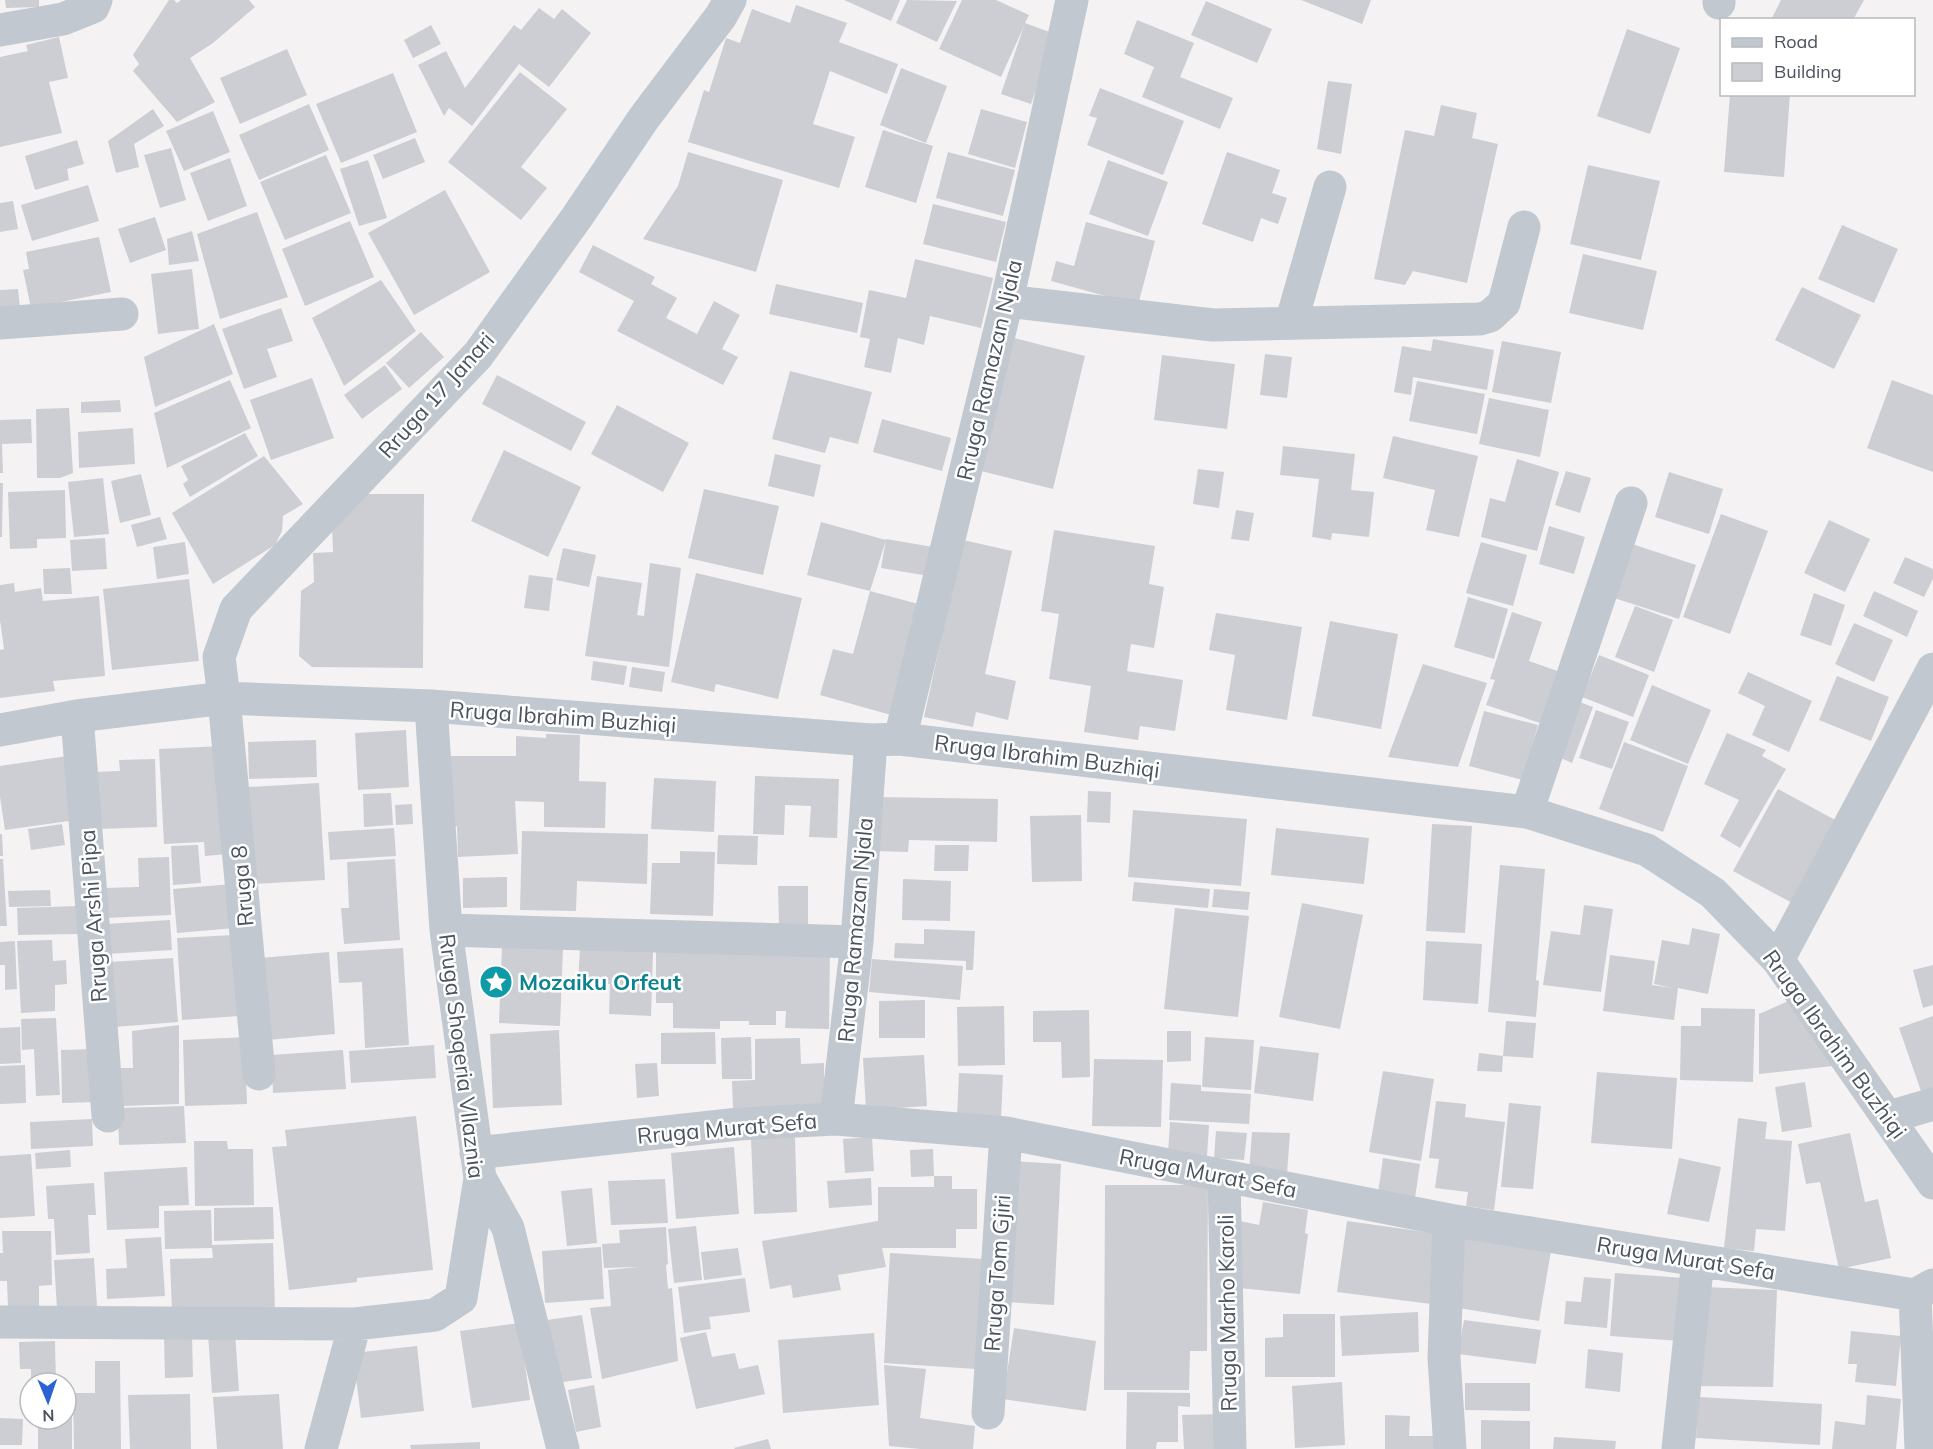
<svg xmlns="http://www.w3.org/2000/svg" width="1933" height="1449" viewBox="0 0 1933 1449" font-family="Mulish,sans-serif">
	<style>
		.building { fill: #cdced4 }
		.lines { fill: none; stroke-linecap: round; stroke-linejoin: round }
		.minor { stroke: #c1c8cf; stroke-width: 33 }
		.labels { text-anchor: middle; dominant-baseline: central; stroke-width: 5; stroke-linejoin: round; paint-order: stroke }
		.street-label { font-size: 22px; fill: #4b535e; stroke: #fff }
		.culture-label { font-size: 22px; font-weight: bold; fill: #0d838f; stroke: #fff; text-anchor: start }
	</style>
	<rect width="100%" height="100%" fill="#f4f2f2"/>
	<path class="building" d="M5 0H39V7L6 8Z
		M169 0H174L177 3 181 0H249L255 7 213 43 190 58 215 102 177 122 133 71 139 64 133 55Z
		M844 0H900L891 21Z
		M907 0 957 1 937 42 896 23Z
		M962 0H996L1029 15 1025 23 1055 34 1031 104 1001 94 1024 26 1001 77 939 49Z
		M1301 0H1371L1362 24Z
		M1781 0H1864L1853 20H1771Z
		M1206 1 1272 29 1257 63 1191 35Z
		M796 5 847 23 839 42 898 64 887 94 830 71 813 124 855 137 839 188 688 142 704 90 709 92 726 38 740 43 752 9 790 23Z
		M539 8 554 19 562 9 591 33 549 87 519 64 472 126 449 108 444 116 418 65 446 51 465 88 514 25 521 30Z
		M1137 20 1194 43 1180 77 1233 98 1220 129 1142 97 1154 67 1124 54Z
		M431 25 441 44 413 58 404 40Z
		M1627 29 1680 48 1650 134 1597 116Z
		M59 37 68 78 49 82 62 133 0 147V57L28 51 26 45Z
		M287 49 307 95 240 124 220 78Z
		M901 68 947 86 926 143 880 125Z
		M520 72 567 109 521 167 547 188 521 220 448 162Z
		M393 73 417 132 341 163 316 104Z
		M1328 81 1352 84 1341 154 1317 149Z
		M1100 88 1184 121 1163 175 1087 145 1097 118 1089 116Z
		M1730 94H1790L1784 177 1724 172Z
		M309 104 329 150 259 180 239 135Z
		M1441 105 1477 113 1472 138 1498 144 1467 283 1413 271 1405 285 1374 279 1405 130 1434 136Z
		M153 109 164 126 134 144 139 167 116 173 108 141Z
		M981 109 1027 122 1015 168 968 154Z
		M213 111 230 152 184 171 166 131Z
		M883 130 933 146 916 203 865 187Z
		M415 138 425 162 383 179 373 155Z
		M77 140 84 164 67 169 69 180 35 190 25 156Z
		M171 148 186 200 160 208 144 155Z
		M688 152 783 180 756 272 643 239 678 186Z
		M948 152 1015 170 1003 216 936 198Z
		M1227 152 1280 170 1272 193 1287 198 1278 224 1261 218 1253 242 1202 224Z
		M326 155 351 213 285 240 260 182Z
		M230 158 247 206 208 221 190 173Z
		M368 160 387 218 359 226 340 169Z
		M1108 160 1168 182 1148 236 1089 214Z
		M1588 165 1660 181 1641 260 1570 244Z
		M88 185 99 221 32 241 21 205Z
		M445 190 490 272 414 315 368 233Z
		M13 201 18 229 0 232V203Z
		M933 204 1006 222 996 262 923 244Z
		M257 212 288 297 220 319 197 234Z
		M155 217 166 250 130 263 118 229Z
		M350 221 374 277 305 306 282 249Z
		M1086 222 1155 241 1138 305 1051 281 1056 261 1074 266Z
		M1842 225 1898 249 1874 303 1818 279Z
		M192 231 199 261 169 265 167 239Z
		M99 237 111 292 31 308 23 270 29 269 26 252Z
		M593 245 655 277 651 284 677 298 666 318 697 334 714 301 740 315 722 349 738 357 723 385 617 331 634 301 579 272Z
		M1583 254 1657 271 1643 330 1569 313Z
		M915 259 993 278 981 328 930 316 924 345 898 338 891 373 864 367 870 339 860 337 869 290 906 298Z
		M192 269 199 329 158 334 151 274Z
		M381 280 416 331 344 386 312 318Z
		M776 284 863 303 857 333 769 314Z
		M1802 287 1861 315 1834 369 1775 340Z
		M18 289 20 308 0 309V290Z
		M281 308 293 341 267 349 277 377 244 389 222 329Z
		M214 324 233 374 155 407 144 357Z
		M421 332 444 357 409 388 386 363Z
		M1010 337 1085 356 1053 489 977 470Z
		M1433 339 1494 350 1487 390 1413 377 1411 395 1394 392 1402 346 1431 351Z
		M1502 341 1561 352 1551 403 1492 392Z
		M1265 354 1292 357 1287 398 1260 395Z
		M1162 355 1235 364 1227 429 1154 420Z
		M385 365 402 389 362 419 344 395Z
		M790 371 872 392 858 444 830 437 825 453 772 439Z
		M497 375 586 422 571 451 482 404Z
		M312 378 334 438 271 460 250 400Z
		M230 380 251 428 167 468 154 413Z
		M1892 380 1933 395V472L1867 448Z
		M1417 381 1485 394 1477 434 1409 421Z
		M1489 398 1549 410 1540 457 1479 444Z
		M120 400 121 412 81 413V402Z
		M617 405 689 443 663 492 591 454Z
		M69 408 73 473 60 478H37L36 409Z
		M31 419 32 443 2 444 3 473H0V420Z
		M882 419 951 438 942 471 873 452Z
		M133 428 135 464 79 468 78 432Z
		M245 433 258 456 190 497 183 484 188 480 181 466Z
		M1393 436 1478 456 1459 537 1426 530 1435 490 1383 478Z
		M1283 446 1355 454 1351 490 1374 492 1369 537 1332 533 1331 540 1312 537 1319 479 1280 475Z
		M504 450 581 487 548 557 471 521Z
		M775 454 821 465 814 497 768 486Z
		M264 456 303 504 283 516 282 531 275 545 213 584 172 513Z
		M1517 459 1559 472 1537 551 1481 537 1490 498 1505 502Z
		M1198 469 1224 472 1219 508 1193 504Z
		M1566 471 1591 478 1580 513 1555 505Z
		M1669 472 1723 489 1709 534 1655 517Z
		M141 474 151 515 120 523 111 481Z
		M103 478 109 534 74 537 68 482Z
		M0 483H3L2 537H0Z
		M704 489 779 506 763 575 688 558Z
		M65 490 66 538 37 539V548L10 549 8 492Z
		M366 494H424L423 668 312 667 299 656 301 591 314 582 313 553 333 552 332 523Z
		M1236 510 1254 513 1249 541 1231 539Z
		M1721 514 1768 531 1730 634 1683 617Z
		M160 517 167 539 137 547 131 525Z
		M1829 520 1870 539 1845 592 1804 573Z
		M821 522 886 540 870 591 922 605 891 715 820 695 833 649 853 654 870 591 807 575Z
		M1549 526 1585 537 1574 574 1539 564Z
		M1054 530 1155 546 1149 584 1164 587 1154 648 1131 644 1127 671 1183 680 1175 731 1140 726 1138 740 1084 732 1091 686 1049 679 1059 614 1041 611Z
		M105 538 107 569 72 571 70 540Z
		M886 539 933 547 929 576 881 568Z
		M963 540 1012 551 985 674 1016 681 1008 720 976 712 973 727 924 717Z
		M185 542 189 574 157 579 153 547Z
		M1481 542 1527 555 1513 606 1466 593Z
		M1629 543 1696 565 1679 619 1611 597Z
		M563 548 596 555 589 587 556 580Z
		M1905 557 1933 569V579L1924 597 1893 583Z
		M650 563 681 568 669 667 585 656 597 576 642 583 637 615 644 616Z
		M70 568 72 594H44L43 569Z
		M696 573 802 598 778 699 716 684 714 692 671 682Z
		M529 575 553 578 549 611 524 608Z
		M189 579 199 661 112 670 103 589Z
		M14 583 15 592 41 588 43 601 99 596 105 676 53 681 55 691 0 698V650L4 649 0 620V585Z
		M1874 591 1918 611 1907 637 1863 616Z
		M1814 593 1845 605 1831 646 1800 635Z
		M1468 597 1508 609 1494 659 1454 647Z
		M1635 606 1673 620 1654 672 1615 657Z
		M1512 612 1542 622 1529 661 1566 674 1549 726 1486 705 1495 680 1490 679Z
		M1216 613 1302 627 1287 720 1226 710 1235 655 1209 650Z
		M1330 621 1398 634 1381 729 1312 716Z
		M1854 623 1893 640 1874 682 1835 664Z
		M1599 655 1649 675 1633 717 1582 697Z
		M593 661 627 666 624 685 591 680Z
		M1423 664 1487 683 1458 767 1388 757Z
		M632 667 665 672 662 692 629 687Z
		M1748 672 1812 701 1789 752 1752 735 1765 706 1738 693Z
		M1837 676 1889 697 1871 741 1819 720Z
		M1652 685 1711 710 1688 764 1630 740Z
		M1574 700 1593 707 1572 763 1554 755Z
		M1596 710 1629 722 1612 769 1579 758Z
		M1484 711 1538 725 1523 780 1469 766Z
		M406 730 409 787 358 790 355 733Z
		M1727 733 1766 750 1762 756 1786 769 1740 848 1720 836 1739 800 1704 784Z
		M546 734 580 735 579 781 606 782 605 828 544 827V802L515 801 518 854 458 857 457 826 450 827 447 756H516V736L546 738Z
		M316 740 317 777 249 779 248 742Z
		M1624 742 1688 766 1663 832 1599 809Z
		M222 746 228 854 205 856 204 842 164 844 159 749Z
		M67 756 76 820 5 830 0 797V766Z
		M155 759 157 827 96 829 94 772 120 771 119 760Z
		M755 776 839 779 837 838 809 837 811 806 785 805 784 835 753 834Z
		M654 778 716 781 714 832 651 829Z
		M319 783 325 880 254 884 248 787Z
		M1778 789 1839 822 1794 904 1733 871Z
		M1088 791 1111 792 1110 823 1087 822Z
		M391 793 393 825 364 827 363 794Z
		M877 797 998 799 997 842 909 840 908 852 875 851Z
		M412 804 413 824 396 825 395 805Z
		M1133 810 1247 819 1241 886 1128 877Z
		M1081 815 1082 881 1032 882 1030 816Z
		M62 824 65 845 31 850 28 829Z
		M1432 824 1472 826 1465 933 1426 931Z
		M394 828 396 856 330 860 328 832Z
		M1276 828 1369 838 1364 884 1271 875Z
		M522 831 648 834 647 884 577 881 576 911 520 910Z
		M0 834H2L3 856H0Z
		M718 835 758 836 757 865 717 864Z
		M198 845 201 883 173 885 171 846Z
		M935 845H969L968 871H934Z
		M680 851 715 852 713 916 650 914 652 863H680Z
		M169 857 171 915 105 918 104 888 139 887 138 858Z
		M0 859H3L7 926H0Z
		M395 859 400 940 344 944 341 908H349L347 862Z
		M1500 865 1545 869 1536 980 1539 981 1536 1017 1488 1012Z
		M507 877V907L463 908V878Z
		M903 879 951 881 950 921 902 920Z
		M1134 882 1210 889 1208 908 1132 901Z
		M232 884 235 928 177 933 173 889Z
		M778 886H808V924L779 925Z
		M1214 889 1250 892 1248 910 1212 907Z
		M50 890 51 906 9 907 8 891Z
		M1302 903 1363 915 1340 1029 1279 1017Z
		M1584 905 1613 909 1601 992 1543 985 1551 931 1580 935Z
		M78 906 79 934 18 935 17 908Z
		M1175 908 1249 916 1238 1017 1164 1009Z
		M170 920 172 950 107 954 106 924Z
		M1692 928 1720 934 1708 994 1678 988 1674 1020 1603 1011 1610 955 1655 961 1652 985 1672 988 1654 984 1662 940 1689 945Z
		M924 929 975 931 973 970H966V961L894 958 895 943 924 944Z
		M233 935 239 1016 182 1020 177 938Z
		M52 940 53 961 66 960 67 984 55 985V1011L21 1013 17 941Z
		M15 941 17 989 5 990V965H0V942Z
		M1426 941 1482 944 1478 1004 1423 1000Z
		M502 946 563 949 560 1026 499 1023Z
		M403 948 409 1045 365 1048 362 982 339 983 337 952Z
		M580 948 653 952 651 1016 609 1014 610 984 578 983Z
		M656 949 830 950 829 1029 785 1028 786 1011H776V1025H749V1021H720V1029L673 1028V1003H656Z
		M329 952 335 1034 267 1040 260 958Z
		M173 958 178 1022 114 1027 109 962Z
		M872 959 963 966 960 1000 869 992Z
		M1933 965V1005L1923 1008 1913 970Z
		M1793 999 1833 1066 1759 1074V1014Z
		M925 1000V1038H879V1001Z
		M1004 1006 1005 1065 958 1066 957 1007Z
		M1701 1008 1755 1009 1753 1082 1680 1080 1681 1026H1701Z
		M1089 1010 1090 1077 1062 1078 1061 1042H1033V1011Z
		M1933 1016V1090L1922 1094 1899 1028Z
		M56 1018 60 1095 36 1096 34 1049 22 1050 21 1019Z
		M1506 1021 1536 1023 1533 1058 1503 1056Z
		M179 1025V1104L122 1106 121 1068H133L132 1031Z
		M20 1027 21 1063 0 1064V1028Z
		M559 1030 562 1105 493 1108 490 1034Z
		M1167 1031H1191V1061L1167 1062Z
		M715 1032 716 1064H661V1033Z
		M249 1037 246 1074 247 1104 185 1106 183 1040Z
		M751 1037 752 1079H722L721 1038Z
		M1205 1037 1254 1040 1251 1090 1202 1087Z
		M800 1038 801 1064 824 1063V1105L733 1108 732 1081 755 1080V1039Z
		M434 1045 436 1078 351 1083 349 1051Z
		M1260 1046 1319 1053 1313 1101 1254 1093Z
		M95 1049 96 1102 62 1103 61 1050Z
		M343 1050 346 1089 273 1093 271 1055Z
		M1479 1053 1503 1056 1502 1072 1477 1071Z
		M924 1055 927 1106 866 1110 863 1058Z
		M1094 1059 1163 1060 1161 1127 1092 1126Z
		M657 1063 659 1096 637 1098 635 1064Z
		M25 1065 26 1103 0 1104V1066Z
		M1383 1071 1434 1079 1421 1161 1369 1152Z
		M1597 1072 1677 1078 1672 1149 1591 1143Z
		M959 1073 1003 1075 1001 1120 957 1118Z
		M1805 1082 1812 1127 1782 1132 1775 1087Z
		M1171 1083 1201 1085V1091L1251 1094 1249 1124 1169 1120Z
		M1436 1101 1466 1104 1465 1117 1505 1122 1494 1210 1466 1206 1468 1192 1435 1188 1439 1159 1429 1158Z
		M1509 1103 1541 1106 1533 1189 1501 1187Z
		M184 1106 186 1143 119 1145 118 1108Z
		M416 1116 433 1270 357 1278V1282L289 1290 272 1147 287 1146 285 1130Z
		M1738 1118 1767 1122 1765 1139 1792 1141 1785 1231 1756 1229 1754 1251 1724 1248Z
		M92 1119 93 1146 31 1149 30 1122Z
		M1170 1122 1209 1125 1207 1156 1168 1154Z
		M1216 1131 1247 1133 1244 1160 1214 1158Z
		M1252 1132 1290 1133 1287 1174 1249 1172Z
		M1850 1133 1865 1202 1878 1199 1891 1258 1839 1269 1820 1182 1806 1184 1798 1144Z
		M795 1136 797 1212 754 1214 751 1138Z
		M872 1137 874 1171 845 1173 843 1139Z
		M194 1141H227L228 1149H253L254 1205 195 1206Z
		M734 1147 739 1214 676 1219 671 1153Z
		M933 1149 934 1176 911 1177 910 1150Z
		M70 1150 71 1167 36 1169 35 1153Z
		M31 1154 35 1216 0 1218V1156Z
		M1383 1158 1420 1164 1415 1198 1378 1193Z
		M1679 1158 1721 1167 1709 1222 1667 1214Z
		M1012 1161 1061 1164 1054 1305 1004 1302Z
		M187 1167 189 1205 159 1206V1228L107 1230 104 1172Z
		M934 1176H952V1189H977V1229H956V1248H882L886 1267 838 1275 841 1290 793 1298 791 1285 770 1289 762 1241 878 1221V1187H934Z
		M871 1178 872 1205 829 1208 827 1181Z
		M665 1179 668 1223 611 1225 608 1181Z
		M94 1183 96 1215H88L90 1253 56 1255 54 1219H48L46 1186Z
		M1105 1185H1208L1207 1351H1190L1189 1390H1104Z
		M592 1188 597 1243 567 1246 561 1191Z
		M1263 1202 1308 1210 1305 1233 1308 1234 1300 1294 1230 1287 1235 1220 1259 1225Z
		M273 1207 274 1239 214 1241V1208Z
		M211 1210 212 1245 273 1243 275 1310 172 1312 170 1259 213 1258 212 1248 165 1249 164 1211Z
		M1347 1221 1440 1234 1431 1304 1337 1292Z
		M696 1226 702 1280 674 1283 668 1229Z
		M666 1227 668 1264 666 1265 668 1289 672 1288 678 1361 602 1379 590 1308 611 1306 608 1270 638 1267 604 1268 602 1244 620 1243 619 1230Z
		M2 1231H51L52 1285 39 1286V1307H8L7 1281H0V1253H3Z
		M161 1237 165 1296 107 1299 106 1269 127 1268 125 1239Z
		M1463 1237 1551 1251 1539 1321 1452 1307Z
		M601 1247 604 1299 545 1303 542 1251Z
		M738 1248 742 1275 704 1280 701 1252Z
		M890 1253 983 1259 976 1369 884 1363Z
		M94 1258 97 1307 57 1309 54 1260Z
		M1615 1273 1684 1278 1680 1341 1610 1336Z
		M1584 1277 1611 1279 1607 1328 1564 1324 1566 1301 1581 1302Z
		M745 1278 750 1312 709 1317 711 1329 684 1333 678 1287Z
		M1703 1287 1777 1290 1773 1387 1699 1386Z
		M1418 1312 1419 1352 1342 1356 1340 1316Z
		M1283 1314H1335V1377H1265V1338L1283 1337Z
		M582 1315 592 1378 556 1383 547 1320Z
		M1464 1320 1541 1330 1536 1364 1458 1354Z
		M519 1323 530 1400 472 1408 460 1331Z
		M1014 1328 1096 1341 1086 1411 1003 1399Z
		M1851 1331 1901 1336 1896 1386 1855 1382 1857 1364H1848Z
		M235 1332 239 1391 212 1393 208 1334Z
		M706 1332 712 1357 735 1353 739 1369 758 1365 765 1394 696 1409 680 1338Z
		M874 1333 879 1405 783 1413 778 1340Z
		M192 1336 193 1377 165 1378 164 1337Z
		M55 1341 56 1383H31V1369H20L19 1342Z
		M417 1346 424 1411 361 1418 353 1353Z
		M1588 1349 1623 1353 1620 1392 1585 1388Z
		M95 1361H120L121 1449H74L73 1393H95Z
		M884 1365 926 1369 920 1418 975 1426 973 1449H920L889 1446Z
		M1342 1382 1345 1445 1295 1448 1292 1386Z
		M1465 1383H1530V1411L1465 1410Z
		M594 1385 601 1427 576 1432 568 1390Z
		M1127 1392 1190 1393V1407L1178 1406V1442H1157L1156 1449H1126Z
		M190 1394 191 1449H130L128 1395Z
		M279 1394 283 1449H217L213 1397Z
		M1867 1395 1901 1399 1896 1449H1832L1835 1421 1865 1425Z
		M1699 1397 1822 1404 1820 1445 1696 1438Z
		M66 1405H72V1449H38V1419H66Z
		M1224 1414 1225 1449H1184L1182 1415Z
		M1385 1415 1410 1416 1409 1436H1434V1449H1385Z
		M0 1418 23 1419 22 1445H0Z
		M1481 1420 1530 1421V1449H1481Z
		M1554 1437 1616 1441 1615 1449H1553Z
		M768 1439 771 1449H735L734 1448Z
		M480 1442V1449H411L410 1445Z"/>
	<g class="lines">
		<path class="minor" d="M1719 0V3
			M0 30 63 19 93 7 96 0
			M1007 301 1213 325 1480 319 1490 316 1504 303 1524 227
			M0 323 122 314
			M1291 323 1330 187
			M77 716 108 1116
			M0 730 77 716 224 698 431 706 871 740 900 739 1527 812 1647 850 1713 893 1778 960 1933 1183
			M900 739 1007 301 1072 0
			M1527 812 1631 503
			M446 930 857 942
			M1778 960 1933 669
			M259 1074 224 698 219 657 236 609 478 355 577 217 644 118 721 16 730 0
			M1889 1117 1933 1104
			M836 1119 857 942 871 740
			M476 1153 739 1124 836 1119 1006 1133 1449 1220 1915 1295 1933 1285
			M1224 1177 1230 1449
			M480 1178 508 1228 563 1449
			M1449 1220 1444 1358 1450 1449
			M1915 1295 1921 1449
			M0 1322 355 1324 435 1315 461 1298 480 1178 446 930 431 706
			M988 1413 1006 1133
			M321 1449 355 1324
			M1678 1449 1698 1260"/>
	</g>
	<defs>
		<g id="sight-disc" transform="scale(1.725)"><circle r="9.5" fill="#0f9aa8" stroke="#fff"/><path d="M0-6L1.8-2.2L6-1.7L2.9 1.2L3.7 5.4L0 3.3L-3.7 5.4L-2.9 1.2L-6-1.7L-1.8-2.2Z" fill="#fff"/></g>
	</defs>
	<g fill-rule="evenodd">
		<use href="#sight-disc" x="496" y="982"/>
	</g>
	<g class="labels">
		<g class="street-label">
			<text transform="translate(989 370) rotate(-77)">Rruga Ramazan Njala</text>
			<text transform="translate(436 395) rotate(-48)">Rruga 17 Janari</text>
			<text transform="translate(563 717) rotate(4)">Rruga Ibrahim Buzhiqi</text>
			<text transform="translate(1047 756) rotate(7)">Rruga Ibrahim Buzhiqi</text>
			<text transform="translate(242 886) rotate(-95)">Rruga 8</text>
			<text transform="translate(93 916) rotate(-94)">Rruga Arshi Pipa</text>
			<text transform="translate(855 930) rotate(-85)">Rruga Ramazan Njala</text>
			<text transform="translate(1835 1044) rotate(54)">Rruga Ibrahim Buzhiqi</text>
			<text transform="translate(462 1056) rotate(83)">Rruga Shoqeria Vllaznia</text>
			<text transform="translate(727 1128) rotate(-5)">Rruga Murat Sefa</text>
			<text transform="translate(1208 1173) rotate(11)">Rruga Murat Sefa</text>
			<text transform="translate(1686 1258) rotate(9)">Rruga Murat Sefa</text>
			<text transform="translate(997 1273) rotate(-86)">Rruga Tom Gjiri</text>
			<text transform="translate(1227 1313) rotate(-91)">Rruga Marho Karoli</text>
		</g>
		<g class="culture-label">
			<text x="519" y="982">Mozaiku Orfeut</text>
		</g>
	</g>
	<rect x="1720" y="18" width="195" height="78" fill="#ffffff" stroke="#b7babf" stroke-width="1.5"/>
	<rect x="1732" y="38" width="30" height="9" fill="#c1c8cf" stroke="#b7babf" stroke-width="1.5"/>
	<text x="1774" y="48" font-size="18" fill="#4b535e">Road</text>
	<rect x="1732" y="63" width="30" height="18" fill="#cdced4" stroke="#b7babf" stroke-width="1.5"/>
	<text x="1774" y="78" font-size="18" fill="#4b535e">Building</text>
	<g transform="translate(48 1401) rotate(178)"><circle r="28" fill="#ffffff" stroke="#b7babf" stroke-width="1.5"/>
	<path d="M0-4.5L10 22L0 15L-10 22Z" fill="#2c63d4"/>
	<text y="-9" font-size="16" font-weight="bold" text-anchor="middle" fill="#4b535e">N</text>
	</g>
</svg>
